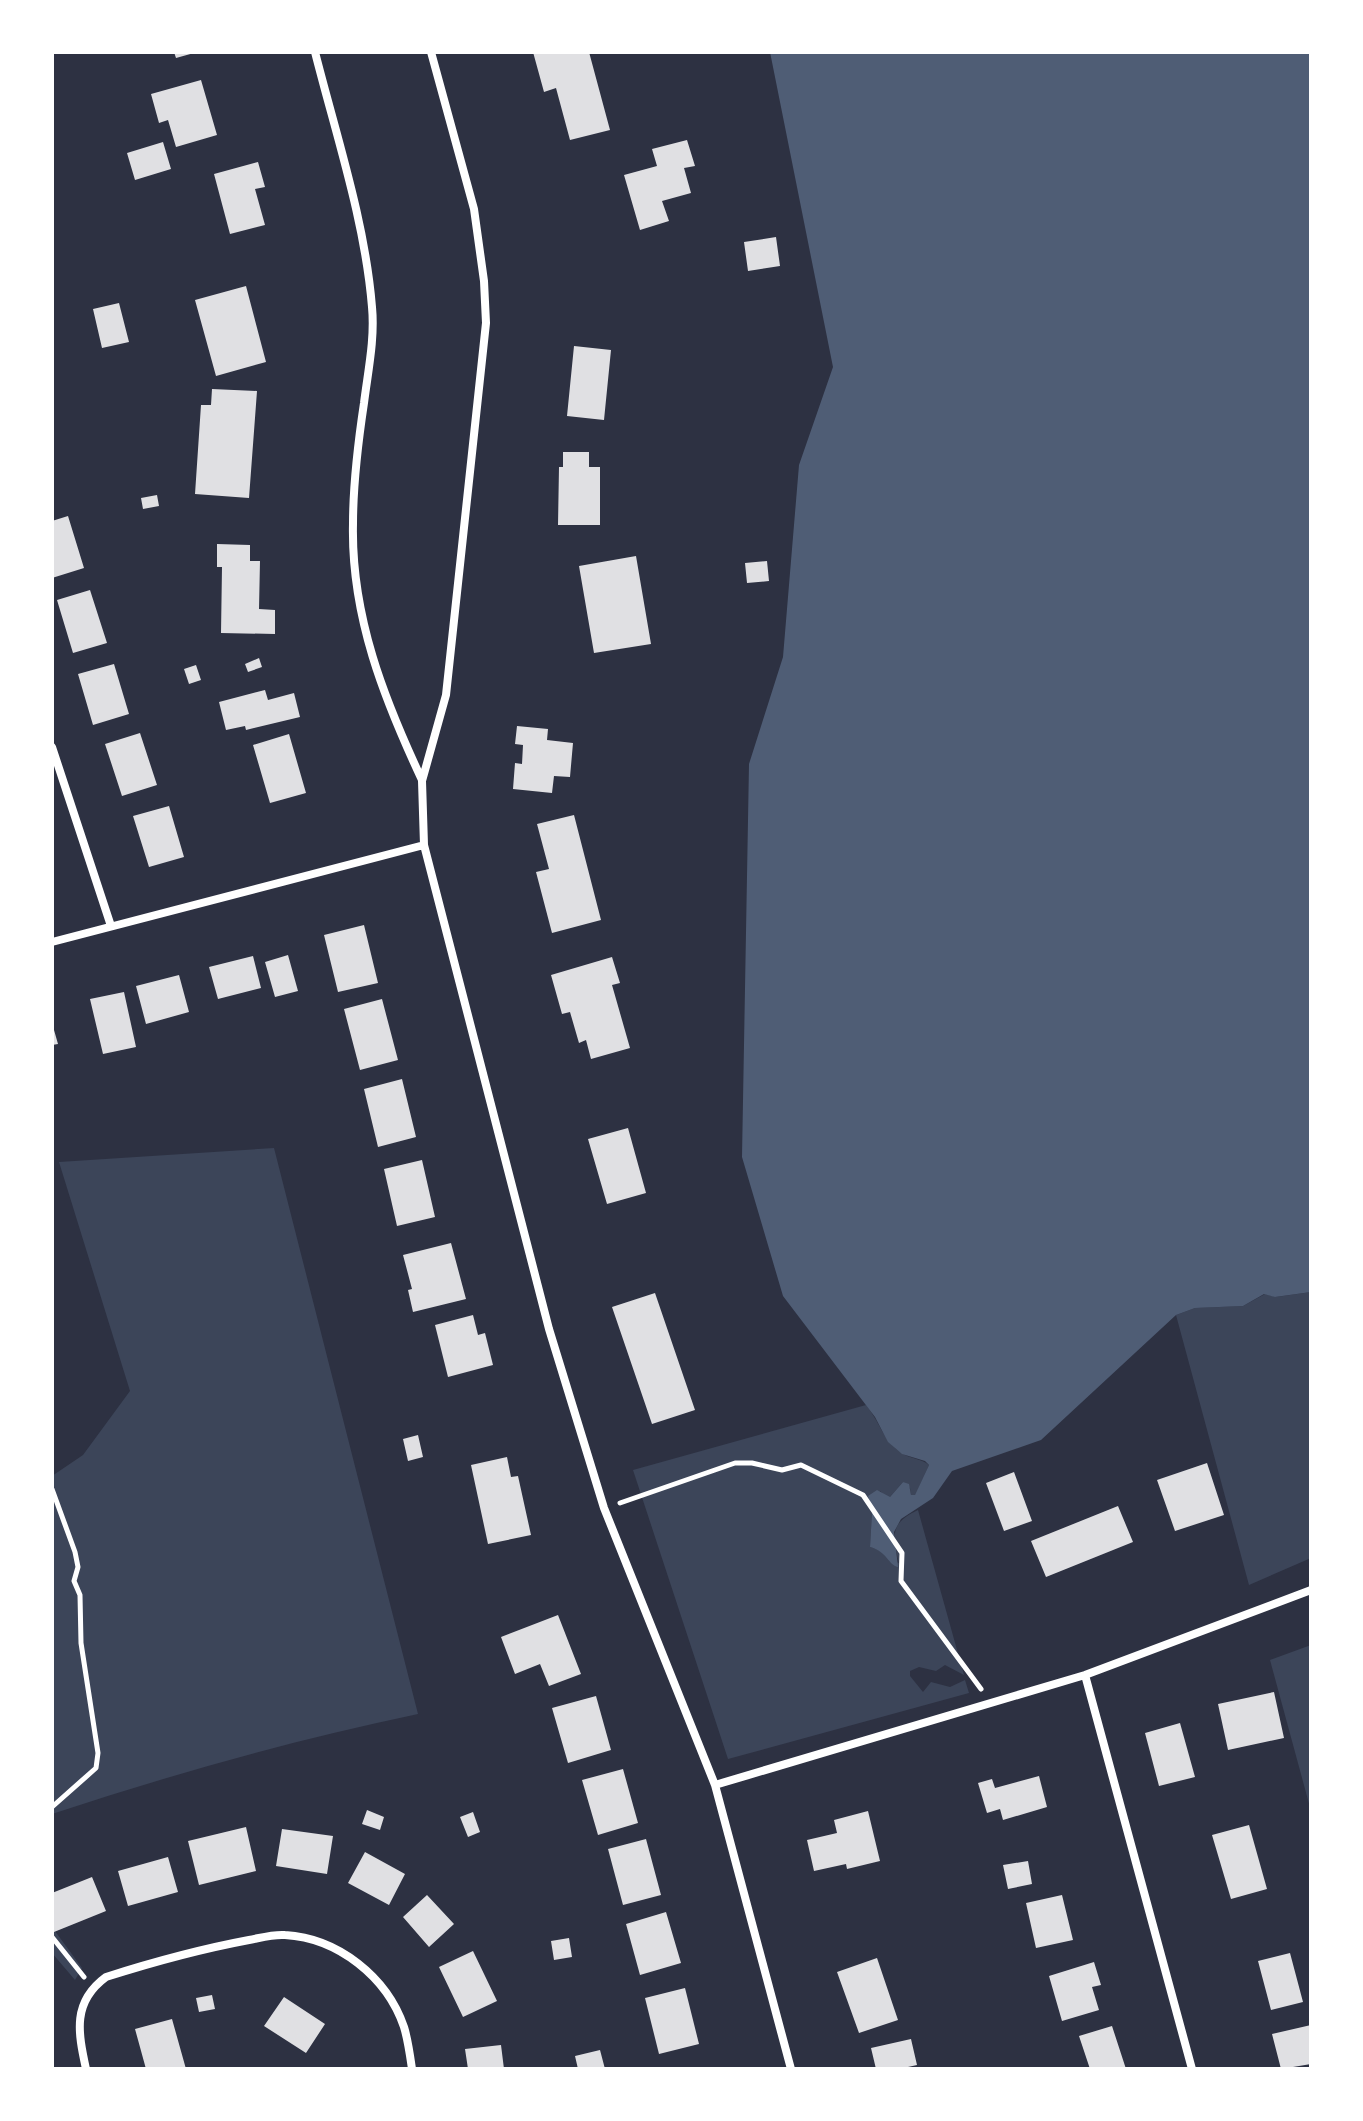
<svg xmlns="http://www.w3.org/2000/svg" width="1363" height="2121" viewBox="0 0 1363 2121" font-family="'Work Sans',sans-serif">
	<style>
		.green { fill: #3c4559 }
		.water { fill: #4f5d75 }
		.building { fill: #e0e0e3 }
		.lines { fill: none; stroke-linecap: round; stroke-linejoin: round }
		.path { stroke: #fff; stroke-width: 5 }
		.minor { stroke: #fff; stroke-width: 8 }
	</style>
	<rect width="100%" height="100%" fill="#2d3142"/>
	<path class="green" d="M274 1148 418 1714C294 1740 173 1774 52 1814V1476L83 1455 130 1391 59 1162Z
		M1311 1292V1558L1249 1585 1176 1315 1195 1308 1243 1306 1265 1294 1276 1297Z
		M866 1405C879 1421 883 1439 900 1452 909 1459 921 1458 929 1465L915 1496H911L910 1488 903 1482 890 1497 887 1498 880 1491 872 1512 870 1547C884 1550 887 1560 899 1563 892 1535 890 1523 918 1510L964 1675 945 1665 936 1671 919 1667 910 1671V1676L923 1692 931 1682 950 1687 965 1680 969 1693 728 1759 633 1470Z
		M1311 1645V1811L1270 1660Z
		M52 1927 82 1968 75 1980 52 1953Z"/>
	<path class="water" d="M770 52H1310L1311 1292 1275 1297 1264 1294 1243 1306 1195 1308 1176 1315 1041 1440 952 1471 933 1498 901 1519 894 1532 898 1567C888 1565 888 1552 870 1547L872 1512 868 1496 877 1490 890 1497 903 1482 909 1484 911 1495H915L929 1465 925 1461 902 1454 888 1442 875 1417 783 1296 742 1157 749 764 783 657 799 465 833 367Z"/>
	<path class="building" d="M174 52H194V53L176 58Z
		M533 52H589L610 130 570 140 556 88 544 92Z
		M201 80 217 135 176 147 168 120 159 123 151 94Z
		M687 140 695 166 684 168 691 193 662 201 669 221 640 230 624 175 657 166 652 149Z
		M163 142 171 169 135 180 127 153Z
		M258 162 265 187 255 189 265 225 230 234 214 174Z
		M776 237 780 266 748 271 744 242Z
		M246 286 266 362 216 376 195 300Z
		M119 303 129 342 102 348 93 309Z
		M574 346 611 350 604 420 567 416Z
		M212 389 257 391 249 498 195 494 201 405H211Z
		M563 452H589V467H600V525H558L559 467H563Z
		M157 495 159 506 143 509 141 498Z
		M68 516 84 568 52 578V521Z
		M217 544 250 545V561H260L259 609 275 610V634L221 633 222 567H217Z
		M636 556 651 644 594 653 579 566Z
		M767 561 769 581 747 583 745 563Z
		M90 590 107 643 73 653 57 600Z
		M259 658 262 667 248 672 245 664Z
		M114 664 129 714 93 725 78 674Z
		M196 665 201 680 189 684 184 669Z
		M265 690 268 700 294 693 300 717 246 730 245 726 226 730 219 702Z
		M517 726 548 729 547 740 573 743 570 777 554 776 552 793 513 789 515 763 522 764 523 745 515 744Z
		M140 733 157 785 122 796 105 744Z
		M289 734 306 793 270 803 253 745Z
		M169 806 184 857 149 867 133 816Z
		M574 815 601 920 552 933 536 872 549 869 537 824Z
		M364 925 378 983 338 992 324 935Z
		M288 955 298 991 275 997 265 962Z
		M253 956 261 988 218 999 209 967Z
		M612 957 620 983 612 985 630 1048 591 1059 586 1040 579 1043 570 1012 562 1014 551 975Z
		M179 975 189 1012 146 1024 136 986Z
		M124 992 136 1047 103 1054 90 999Z
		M382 999 398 1060 360 1070 344 1009Z
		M52 1023 58 1044 52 1045Z
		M402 1079 416 1137 378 1147 364 1089Z
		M628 1128 646 1193 607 1204 588 1139Z
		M422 1160 435 1217 397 1226 384 1169Z
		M451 1243 466 1299 413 1312 408 1290 412 1289 403 1255Z
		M655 1293 695 1410 652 1424 612 1307Z
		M473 1315 478 1335 485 1333 493 1365 448 1377 435 1325Z
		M418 1435 423 1457 408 1461 403 1439Z
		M507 1457 511 1477 518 1476 531 1535 488 1544 471 1465Z
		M1207 1463 1224 1515 1175 1531 1157 1480Z
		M1014 1472 1032 1521 1004 1531 986 1483Z
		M1118 1506 1133 1542 1046 1577 1031 1541Z
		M558 1615 581 1674 549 1686 540 1664 515 1674 501 1637Z
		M1274 1692 1284 1738 1228 1750 1218 1704Z
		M596 1696 611 1750 568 1763 552 1708Z
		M1180 1723 1195 1777 1159 1786 1145 1733Z
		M623 1769 638 1823 598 1835 582 1780Z
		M1039 1776 1047 1807 1003 1820 1000 1809 987 1813 978 1783 992 1779 995 1788Z
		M367 1810 384 1817 380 1830 362 1824Z
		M868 1811 880 1861 847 1869 846 1864 814 1871 807 1840 837 1833 834 1820Z
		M473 1812 480 1832 468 1837 460 1817Z
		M1249 1825 1267 1889 1231 1899 1212 1835Z
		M246 1827 256 1871 199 1885 188 1841Z
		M282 1829 333 1836 327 1874 276 1866Z
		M646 1839 661 1895 623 1905 608 1849Z
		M365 1852 405 1874 389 1905 348 1883Z
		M168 1857 178 1892 128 1906 118 1871Z
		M1028 1861 1032 1884 1008 1889 1003 1865Z
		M92 1877 106 1911 54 1932 52 1893Z
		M427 1895 454 1924 429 1947 403 1917Z
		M1062 1895 1073 1940 1036 1948 1026 1903Z
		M666 1912 681 1963 640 1975 626 1924Z
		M569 1938 572 1957 554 1960 551 1941Z
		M473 1951 497 2001 463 2017 439 1967Z
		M1290 1953 1303 2002 1271 2010 1258 1961Z
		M877 1958 898 2020 859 2033 837 1972Z
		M1094 1962 1101 1985 1092 1987 1099 2010 1062 2021 1049 1976Z
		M685 1988 699 2044 659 2054 645 1998Z
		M212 1995 215 2009 199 2012 196 1998Z
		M284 1997 325 2024 306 2053 264 2026Z
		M172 2019 186 2069H146L135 2029Z
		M1311 2025V2064L1281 2069 1272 2034Z
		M1112 2026 1126 2069H1090L1079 2036Z
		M911 2039 917 2065 899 2069H876L871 2048Z
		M501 2045 504 2069H468L465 2049Z
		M600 2050 605 2069H578L575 2056Z"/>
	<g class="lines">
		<path class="path" d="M52 1489 75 1552 78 1567 74 1581 80 1595 81 1643 98 1753 96 1768 52 1807
			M620 1503 735 1463H752L782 1470 801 1465 863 1495 902 1553 901 1581 981 1689
			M52 1937 84 1977"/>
		<path class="minor" d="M315 52C336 135 365 221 372 307 375 339 368 371 364 403 358 443 353 485 353 524 351 616 384 699 422 780
			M431 52 474 209 484 281 486 323 446 695 422 781 424 845 549 1329 604 1508 715 1785 791 2069
			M52 747 111 926
			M52 942 424 845
			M1085 1675 1192 2069
			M715 1785 1085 1675 1311 1590
			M86 2069C78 2032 72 2002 106 1977 153 1962 201 1949 249 1940 260 1938 273 1934 285 1935 338 1938 387 1977 404 2027 408 2040 410 2055 412 2069"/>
	</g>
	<rect width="1363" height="2121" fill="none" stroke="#ffffff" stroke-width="108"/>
</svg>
